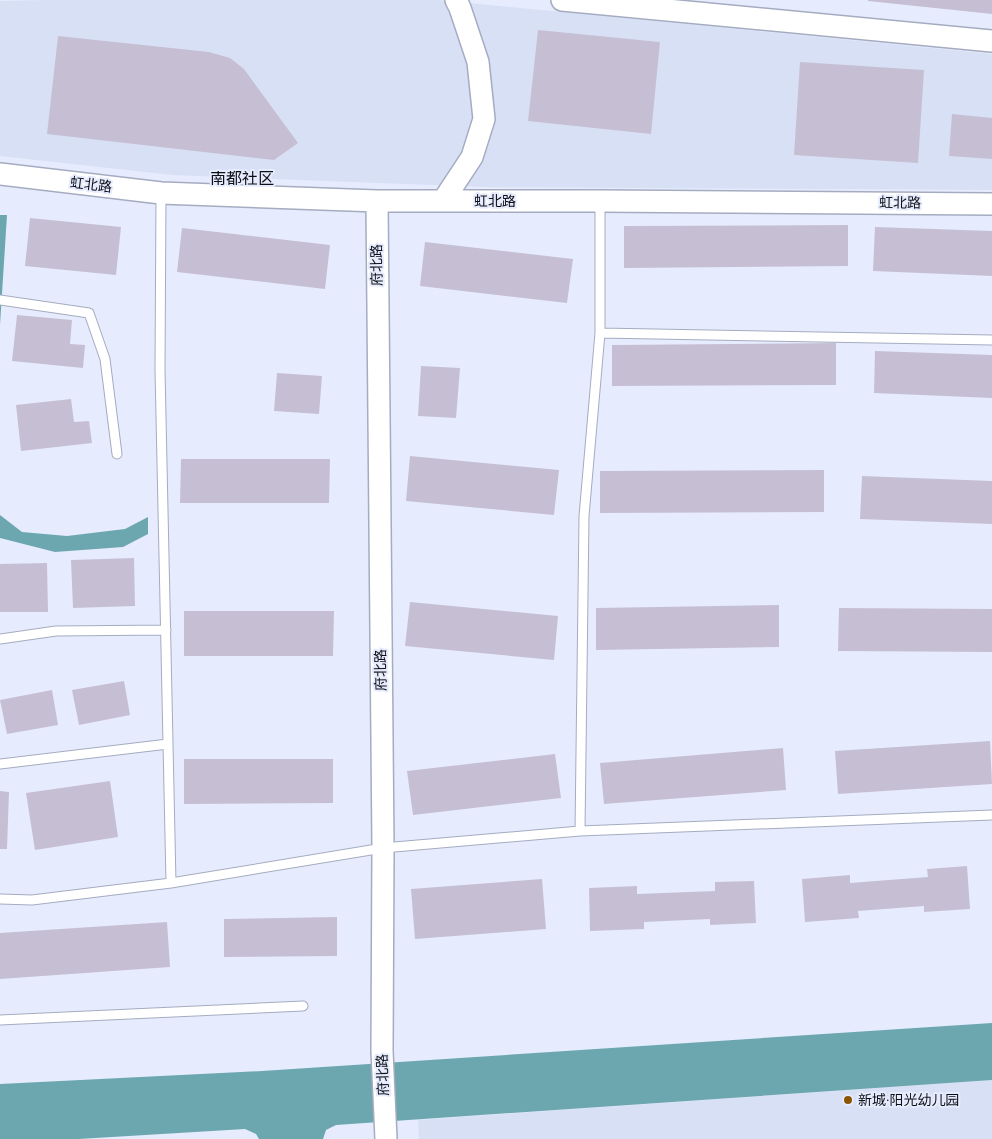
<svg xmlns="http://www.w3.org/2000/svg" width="992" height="1139" viewBox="0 0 992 1139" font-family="Figtree,'Noto Sans SC',sans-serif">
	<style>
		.built { fill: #d8e0f6 }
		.water { fill: #6ca7b0 }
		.building { fill: #c6bfd3 }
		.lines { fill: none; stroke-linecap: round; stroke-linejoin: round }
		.service-casing { stroke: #a5acc0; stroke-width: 11 }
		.tertiary-casing { stroke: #a5acc0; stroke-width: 24 }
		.service { stroke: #fff; stroke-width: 9 }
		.tertiary { stroke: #fff; stroke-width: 21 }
		.poi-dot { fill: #8a5602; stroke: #e6ecfd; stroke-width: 2 }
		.labels { text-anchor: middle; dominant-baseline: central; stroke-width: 4; stroke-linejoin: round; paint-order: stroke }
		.street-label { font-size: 14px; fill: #0e1017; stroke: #e6ecfd }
		.poi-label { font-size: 14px; fill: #0e1017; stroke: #e6ecfd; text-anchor: start }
		.quarter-label { font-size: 16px; fill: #0e1017; stroke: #e6ecfd }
	</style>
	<rect width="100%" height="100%" fill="#e6ecfd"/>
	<path class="built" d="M46 0H438L992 54V190L483 187 172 175 0 156V1Z
		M992 1080V1139H419L418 1120Z"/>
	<path class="water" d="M0 215H7L0 325Z
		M0 515 22 532 67 536 125 529 148 517V534L123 547 55 552 0 538Z
		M992 1023V1080L336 1125 326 1130 323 1139H259L256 1134 245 1129 79 1139H0V1084L262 1071Z"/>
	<path class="building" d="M868 0H992V14L868 1Z
		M538 30 660 42 651 134 528 121Z
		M58 36 209 52 230 58 244 69 298 143 274 160 47 134Z
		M800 62 924 70 918 163 794 155Z
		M952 114 992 118V159L949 156Z
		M30 218 121 227 116 275 25 266Z
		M848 225V266L624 268V226Z
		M875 227 992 231V276L873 271Z
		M182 228 330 245 325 289 177 272Z
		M425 242 573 259 567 303 420 286Z
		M17 315 72 320 70 344 85 345 83 368 12 361Z
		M836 343V385L612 386V345Z
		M875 351 992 355V398L874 393Z
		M421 366 460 368 456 418 418 416Z
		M277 373 322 376 319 414 274 411Z
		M71 399 74 422 89 421 92 443 21 451 16 405Z
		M410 456 559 470 554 515 406 501Z
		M181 459H330L329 503H180Z
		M824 470V512L600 513V471Z
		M862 476 992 481V524L860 519Z
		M134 558 135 606 73 608 71 560Z
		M47 563 48 612H0V564Z
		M410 602 558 616 554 660 405 646Z
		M779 605V647L596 650V608Z
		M839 608 992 609V652L838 651Z
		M184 611H334L333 656H184Z
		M124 681 130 715 79 725 72 690Z
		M52 690 58 725 7 734 0 700Z
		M990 741 992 784 838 794 835 751Z
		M783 748 786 790 604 804 600 763Z
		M555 754 561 798 413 815 407 771Z
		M184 759H333V803L184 804Z
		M110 781 118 837 35 850 26 793Z
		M0 791 9 792 7 849H0Z
		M967 866 970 909 924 912V906L858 911 859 918 805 922 802 879 850 875V883L928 877 927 869Z
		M542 879 546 929 415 939 411 889Z
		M754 881 756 923 710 925V919L644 922V929L590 931 589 888 637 886V894L715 891V882Z
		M337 917V956L224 957V919Z
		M167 922 170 967 0 979V933Z"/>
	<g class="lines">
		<g class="service-casing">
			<path id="service" d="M161 193 160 370 171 883
				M0 300 89 313 105 359 117 454
				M600 333 992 340
				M0 639 56 631 166 630
				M0 764 168 744
				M580 831 584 516 600 333V201
				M0 899 32 900 171 883 383 848 580 831 992 815
				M0 1020 303 1006"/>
		</g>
		<g class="tertiary-casing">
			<path id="tertiary" d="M562 0 992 41
				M0 174 161 193 377 201H600L992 204
				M377 201 383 848 382 1051 386 1139
				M443 201 472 157 484 119 478 62 460 8 456 0"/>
		</g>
		<use href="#service" class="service"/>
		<use href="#tertiary" class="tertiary"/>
	</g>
	<circle class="poi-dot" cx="848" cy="1100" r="5"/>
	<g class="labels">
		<g class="street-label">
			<text transform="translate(91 185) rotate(7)">虹北路</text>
			<text x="495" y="201">虹北路</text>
			<text transform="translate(900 203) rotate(1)">虹北路</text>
			<text transform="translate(377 265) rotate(-91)">府北路</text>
			<text transform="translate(381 670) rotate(-91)">府北路</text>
			<text transform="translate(383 1075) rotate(-92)">府北路</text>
		</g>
		<g class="poi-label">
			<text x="858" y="1100">新城·阳光幼儿园</text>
		</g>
		<g class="quarter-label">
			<text x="242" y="178">南都社区</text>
		</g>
	</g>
</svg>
